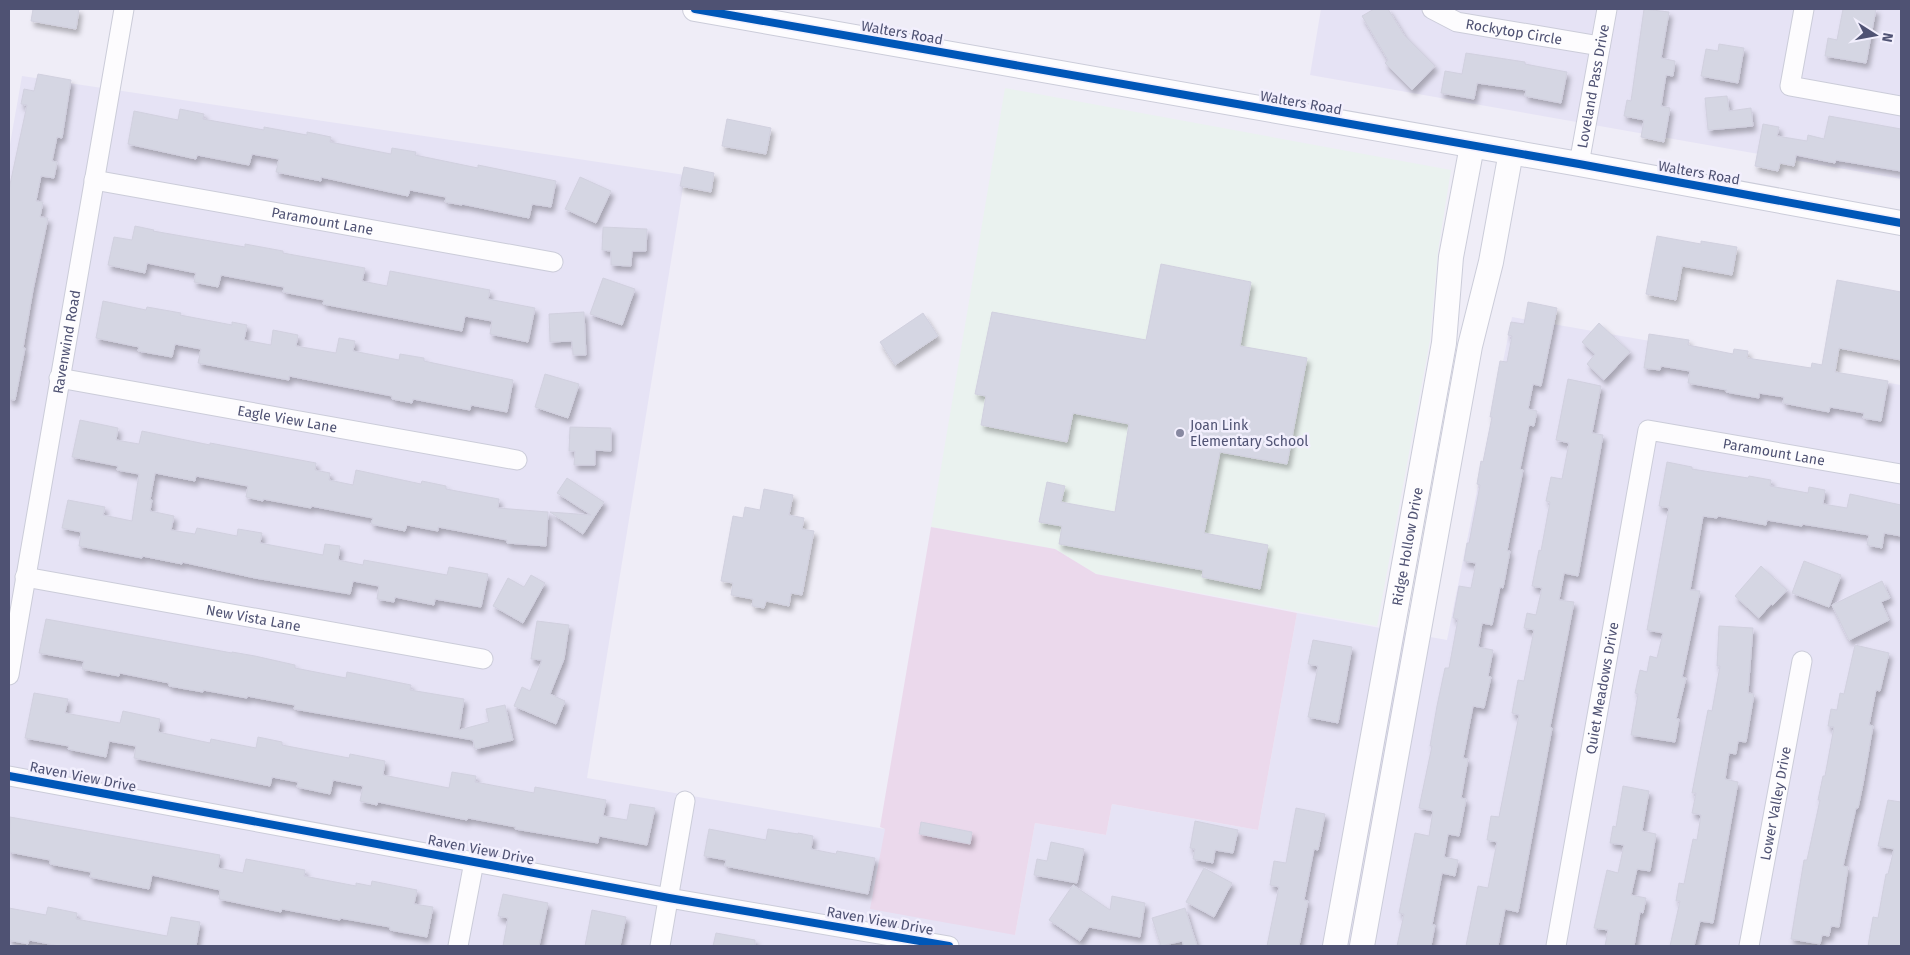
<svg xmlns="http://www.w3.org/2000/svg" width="1910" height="955" viewBox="0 0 1910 955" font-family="'Fira Sans',sans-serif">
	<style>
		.residential { fill: #e6e3f5 }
		.education { fill: #eaf2ef }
		.green { fill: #ebd9ec }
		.building { fill: #d5d6e3; stroke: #d1d0df; filter: url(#shadow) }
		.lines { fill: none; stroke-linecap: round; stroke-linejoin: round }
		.minor-casing { stroke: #cbccd9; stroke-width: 21 }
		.tertiary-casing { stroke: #cbccd9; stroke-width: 26 }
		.minor { stroke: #fdfcfe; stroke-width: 19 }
		.tertiary { stroke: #fdfcfe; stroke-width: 24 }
		.cycleway-casing { stroke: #f2effd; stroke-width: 11 }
		.cycleway { stroke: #0057b8; stroke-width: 8 }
		.poi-dot { fill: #8788a1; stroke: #f2effd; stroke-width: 2 }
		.labels { text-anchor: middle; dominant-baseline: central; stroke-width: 5; stroke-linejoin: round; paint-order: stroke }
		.street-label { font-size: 14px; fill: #4f5273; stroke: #f2effd }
		.poi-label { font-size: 14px; fill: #4f5273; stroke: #f2effd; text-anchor: start }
	</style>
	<defs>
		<filter id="shadow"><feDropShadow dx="3" dy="5" stdDeviation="2.5" flood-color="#0004"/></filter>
	</defs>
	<rect width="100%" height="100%" fill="#efedf7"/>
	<path class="residential" d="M1321 9H1901V179L1310 75Z
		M22 76 685 175 587 778 885 829 1015 935 1035 823 1106 835 1112 804 1258 830 1297 613 1447 640 1512 317 1901 385V946H9V150Z"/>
	<path class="education" d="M1005 88 1451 170 1438 251 1430 340 1377 626 1096 574 1055 549 931 527Z"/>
	<path class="green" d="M931 527 1055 549 1096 574 1297 613 1258 830 1112 804 1106 835 1035 823 1015 935 870 909 885 829 880 827Z"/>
	<path class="building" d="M33 9H79L76 29 31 21Z
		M1374 9H1388L1404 35 1435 66 1412 90 1385 63 1388 60 1362 16Z
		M1644 9 1669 12 1661 58 1675 61 1673 76 1666 75 1661 106 1670 108 1664 142 1641 137 1644 120 1624 116 1627 100 1631 101Z
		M1843 9H1876L1866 63 1825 56 1828 38 1837 40Z
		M1719 44 1744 48 1738 83 1701 76 1706 49 1718 51Z
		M1466 53 1525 62V64L1567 72 1561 103 1525 96 1526 90 1477 83 1474 99 1441 93 1445 71 1462 74Z
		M38 74 71 80 62 138 57 137 52 161 57 162 54 178 41 176 36 201 43 202 40 217 48 218 33 290 23 348H25L15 400 9 399V189L27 105 21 104 24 89 34 91Z
		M1727 96 1729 111 1751 108 1753 126 1708 130 1705 98Z
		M180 109 204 114 203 119 264 130V127L307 135V132L331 137 330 142 391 154 392 148 416 152 415 155 478 168V165L556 181 551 207 532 204 529 218 462 204V205L445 202 446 197 410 190 408 196 321 177V181L276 172 279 159 252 154 249 165 197 155 196 159 128 144 134 111 178 120Z
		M1829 116 1901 129V171L1836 160 1835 163 1796 155 1794 166 1780 163 1778 171 1755 166 1763 124 1779 127 1777 136 1807 141 1808 135 1824 139Z
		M727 119 771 128 766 154 722 146Z
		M684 167 714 173 711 192 680 186Z
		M580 177 611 191 596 223 565 209Z
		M135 226 154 230 153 231 245 247V244L283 251V253L365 268 362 281 387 286 390 271 490 290 488 299 535 308 528 342 490 334 492 321 465 316 462 331 323 304 324 300 283 292 284 287 221 275 218 287 194 282 196 273 147 263 145 273 108 265 114 237 132 240Z
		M603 227 647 229 646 251H632L631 266 611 265V251L602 250Z
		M1657 236 1701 244V241L1737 247 1732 275 1682 266 1676 300 1646 294Z
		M1161 264 1251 282 1240 346 1307 358 1287 464 1220 452 1204 533 1268 545 1260 589 1202 577 1203 570 1059 544 1062 526 1039 522 1047 482 1065 486 1061 502 1115 512 1129 424 1073 413 1067 442 981 425 986 396 975 394 992 312 1146 340Z
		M603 278 635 289 622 325 590 314Z
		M1837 280 1901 292V360L1839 348 1835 372 1888 381 1881 421 1863 418 1864 413 1830 407 1829 412 1783 403 1784 397 1759 393V398L1726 392 1727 390 1688 383 1690 371 1661 366 1660 370 1644 368 1649 334 1689 340 1688 345 1733 354 1734 349 1748 351 1747 358 1811 368 1812 363 1822 365Z
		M103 301 146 310 147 307 181 313 180 315 232 325V322L247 325 244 340 271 345 273 330 298 335 296 346 336 353 339 338 355 341 353 351 399 360 400 354 424 358V361L513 380 507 412 471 405 470 410 413 399 412 403 392 399V396L289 376V380L198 363 201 349 175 344 172 357 138 351 139 347 96 338Z
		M1528 302 1557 308 1541 386 1533 384 1528 409 1537 411 1534 426 1529 425 1520 469 1523 470 1507 551H1510L1503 588 1500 587 1492 625 1482 623 1478 647 1493 650 1488 676 1491 677 1484 708 1473 706 1463 758 1468 759 1461 798 1466 799 1459 836 1448 834 1444 857 1458 860 1455 876 1442 873 1432 925H1435L1431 946H1397L1404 914 1399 913 1415 833 1429 836 1433 811 1419 808 1432 746H1430L1437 706 1445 668H1449L1458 619 1453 618 1459 586 1471 588 1476 563 1464 561 1467 543H1469L1480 485 1477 484 1481 461 1483 462 1492 417H1490L1500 361 1507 362 1512 336 1508 335 1511 322 1524 324Z
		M584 312 586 355H573L572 341 550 342 549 314Z
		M923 313 938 336 895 365 880 342Z
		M1599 323 1630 352 1604 380 1587 364 1595 354 1582 342Z
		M545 374 579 384 568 418 535 407Z
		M1568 379 1601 386 1592 433 1603 435 1578 576 1564 573 1559 600 1574 602 1550 727 1552 728 1518 912 1505 909 1498 946H1466L1478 886 1488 888 1497 842 1487 840 1491 816 1499 817 1519 715 1512 713 1518 680 1524 681 1534 630 1524 628 1527 613 1536 615 1542 588 1532 586 1539 550 1541 551 1550 502 1546 501 1551 477 1562 479 1569 443 1556 440Z
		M80 420 118 428 116 440 139 444 142 431 210 445V443L316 463 315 470 330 473 329 480 353 485 356 470 421 484 422 481 446 486V489L499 499 498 508 548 512 546 546 507 543V540L438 527V531L407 525 405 531 371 524 373 518 311 506V508L263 499V501L246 497 248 486 196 476 195 481 155 473 150 500H152L150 511 174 516 171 530 195 534 197 528 237 536 238 529 262 533 260 543 323 555 325 544 340 546 338 560 363 565 364 560 447 575 449 567 488 574 481 607 435 599 434 605 395 597 394 602 377 599 379 586 353 581 350 594 255 578 182 562V564L142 556V558L79 546 81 532 62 528 68 500 105 507 103 515 132 521 139 474 117 470 118 466 72 457Z
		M570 427 611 428V451L595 450V465H574L575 451H569Z
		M1667 462 1692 467V469L1748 478 1749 476 1771 480 1770 486 1808 493 1809 487 1825 490 1823 504 1847 508 1850 494 1901 505V536L1884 533 1882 548 1867 545 1869 535 1802 524V526L1767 520 1766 525 1718 516 1717 518 1703 516 1690 590 1700 591 1682 677 1686 678 1676 719H1679L1675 742 1631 735 1638 694 1635 693 1640 670 1647 672 1650 656 1657 658 1663 633 1647 630 1669 508 1659 506Z
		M567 478 604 502 583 534 550 512 591 515 557 493Z
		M764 489 793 495 789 515 804 518 802 529 814 531 802 595 791 593 789 606 766 601 764 608 752 606 753 599 731 595 733 583 721 581 733 516 743 518 745 507 760 510Z
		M1804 561 1841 575 1829 607 1792 593Z
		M1761 566 1787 590 1773 605 1771 604 1759 618 1735 596Z
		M531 575 545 583 523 623 493 606 508 578 524 587Z
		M1882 581 1890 598 1881 602 1889 620 1849 640 1832 605Z
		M46 619 232 653V652L255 656 295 665V668L346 678 347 672 411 685 410 690 464 699 459 730 489 722 486 709 505 705 513 740 475 749 473 740 294 709 295 705 247 696V698L203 690V692L169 686V683L120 673 119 676 82 669 84 661 39 653Z
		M537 621 569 625 564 659 550 694 565 701 556 724 514 706 522 687 530 691 542 660 531 659Z
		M1719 626 1753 628 1748 693 1754 694 1746 742 1738 741 1736 754 1729 753 1725 779 1738 782 1713 923 1700 921 1694 946H1670L1680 901H1676L1679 883 1684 884 1693 839 1697 840 1701 815 1692 813 1696 793H1692L1708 710 1712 711 1720 666H1717Z
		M1313 640 1352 647 1338 723 1308 717 1318 666 1308 664Z
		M1855 645 1889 653 1880 691 1876 690 1869 725 1873 726 1863 784 1858 808H1856L1843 866 1848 867 1839 927 1831 926 1829 936 1822 935 1820 944 1791 939 1804 860H1807L1820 800H1818L1823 776H1825L1834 727 1828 726 1831 709 1837 710 1840 693 1844 694Z
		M34 693 68 699 65 713 120 723 123 711 160 719 158 732 210 743 211 739 256 748 258 737 282 742V745L349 758 350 754 385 761 383 775 449 788 452 772 476 776 475 782 534 793 535 787 606 800 603 816 627 820 630 804 655 808 647 845 599 836 598 843 515 829 516 827 468 818 467 820 378 802 377 805 360 801 363 786 333 780 330 794 297 787 298 782 272 777 270 786 134 758 136 746 109 741 106 757 68 749 69 746 25 738Z
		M1623 786 1649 791 1642 831 1656 834 1650 871 1637 869 1631 895 1646 898 1643 913 1640 912 1634 946H1605L1608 930 1594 928 1607 870 1618 873 1624 845 1610 843 1613 826 1616 827Z
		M1888 800 1901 802V946H1868L1873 917 1878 918 1886 874H1888L1894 849 1878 846Z
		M1296 808 1325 814 1318 850 1314 849 1304 900 1308 901 1299 946H1267L1279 887 1270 885 1274 861 1286 863Z
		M10 817 220 855 218 868 243 873 246 859 305 870 304 876 356 886V883L371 886 372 881 417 890 414 904 433 907 427 937 390 930V927L340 918V920L282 909 281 912 219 899 220 890 152 875 149 889 90 877 91 872 50 864V860L9 852Z
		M1195 821 1238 830 1233 853 1215 850 1213 863 1193 859 1195 849 1190 848Z
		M921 822 972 832 970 844 919 834Z
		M709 829 766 840 768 829 798 834V833L813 836 811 849 836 854 837 851 875 858 868 894 725 866 726 860 704 856Z
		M1051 842 1084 849 1077 883 1034 875 1037 859 1047 861Z
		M1204 868 1232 883 1214 917 1186 902Z
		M1073 885 1110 910 1112 896 1145 903 1140 937 1089 927 1080 941 1049 920Z
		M503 894 548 903 539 946H503L508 918 498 916Z
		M48 907 77 913 76 919 167 936 171 917 200 922 196 946H59L29 940 28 944 9 940V908L46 915Z
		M1185 908 1197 946H1184L1182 941 1161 946 1152 918Z
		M592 910 626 917 620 946H585Z
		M716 933 755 940V946H713Z"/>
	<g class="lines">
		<g class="minor-casing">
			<g id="minor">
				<path id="s1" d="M1432 9 1457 22 1600 46"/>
				<path d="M1804 9 1790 86 1901 106"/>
				<path id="s2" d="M1579 164 1607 9"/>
				<path id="s3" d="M94 180 553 262"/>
				<path id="s4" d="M59 378 517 460"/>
				<path id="s5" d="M25 577 483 659"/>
				<path id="s6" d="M9 675 124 9"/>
				<path d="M9 776 669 898 949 946"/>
				<path d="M458 946 474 862"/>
				<path d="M660 946 685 801"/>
				<path id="s7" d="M1556 946 1648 430 1901 474"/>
				<path id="s8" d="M1749 946 1802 661"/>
			</g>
		</g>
		<g class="tertiary-casing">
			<g id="tertiary">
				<path d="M695 9 1579 164 1901 223"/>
				<path id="s9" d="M1335 946 1444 343 1451 257 1472 146"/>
				<path d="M1362 946 1470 346 1491 262 1511 152"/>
			</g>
		</g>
		<use href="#minor" class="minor"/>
		<use href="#tertiary" class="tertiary"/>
		<g class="cycleway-casing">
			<path id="cycleway" d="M695 9 1579 164 1901 223
				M9 776 669 898 949 946"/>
		</g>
		<use href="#cycleway" class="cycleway"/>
	</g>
	<circle class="poi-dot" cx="1180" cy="433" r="5"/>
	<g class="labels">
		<g class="street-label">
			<text stroke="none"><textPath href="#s1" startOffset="86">Rockytop Circle</textPath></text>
			<text transform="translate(902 33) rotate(10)">Walters Road</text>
			<text stroke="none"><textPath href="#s2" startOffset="79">Loveland Pass Drive</textPath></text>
			<text transform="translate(1301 103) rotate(10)">Walters Road</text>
			<text transform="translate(1699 173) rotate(10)">Walters Road</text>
			<text stroke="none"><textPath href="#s3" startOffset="232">Paramount Lane</textPath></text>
			<text stroke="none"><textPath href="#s6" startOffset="338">Ravenwind Road</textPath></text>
			<text stroke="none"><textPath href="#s4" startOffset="232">Eagle View Lane</textPath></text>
			<text stroke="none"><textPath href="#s7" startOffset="652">Paramount Lane</textPath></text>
			<text stroke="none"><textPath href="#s9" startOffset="406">Ridge Hollow Drive</textPath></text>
			<text stroke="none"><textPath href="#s5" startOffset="232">New Vista Lane</textPath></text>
			<text stroke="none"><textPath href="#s7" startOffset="262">Quiet Meadows Drive</textPath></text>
			<text transform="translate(83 777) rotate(11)">Raven View Drive</text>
			<text stroke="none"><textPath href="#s8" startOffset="145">Lower Valley Drive</textPath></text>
			<text transform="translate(481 850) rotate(11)">Raven View Drive</text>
			<text transform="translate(880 921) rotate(10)">Raven View Drive</text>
		</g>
		<g class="poi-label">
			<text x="1190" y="425">Joan Link<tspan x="1190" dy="16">Elementary School</tspan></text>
		</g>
	</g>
	<rect width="1910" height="955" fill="none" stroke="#4f5273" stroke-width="20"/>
	<g transform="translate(1875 35) rotate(101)" stroke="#f2effd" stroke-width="4" paint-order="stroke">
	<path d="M0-4L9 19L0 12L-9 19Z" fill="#4f5273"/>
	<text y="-8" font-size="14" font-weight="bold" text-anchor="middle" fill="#4f5273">N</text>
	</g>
</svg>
